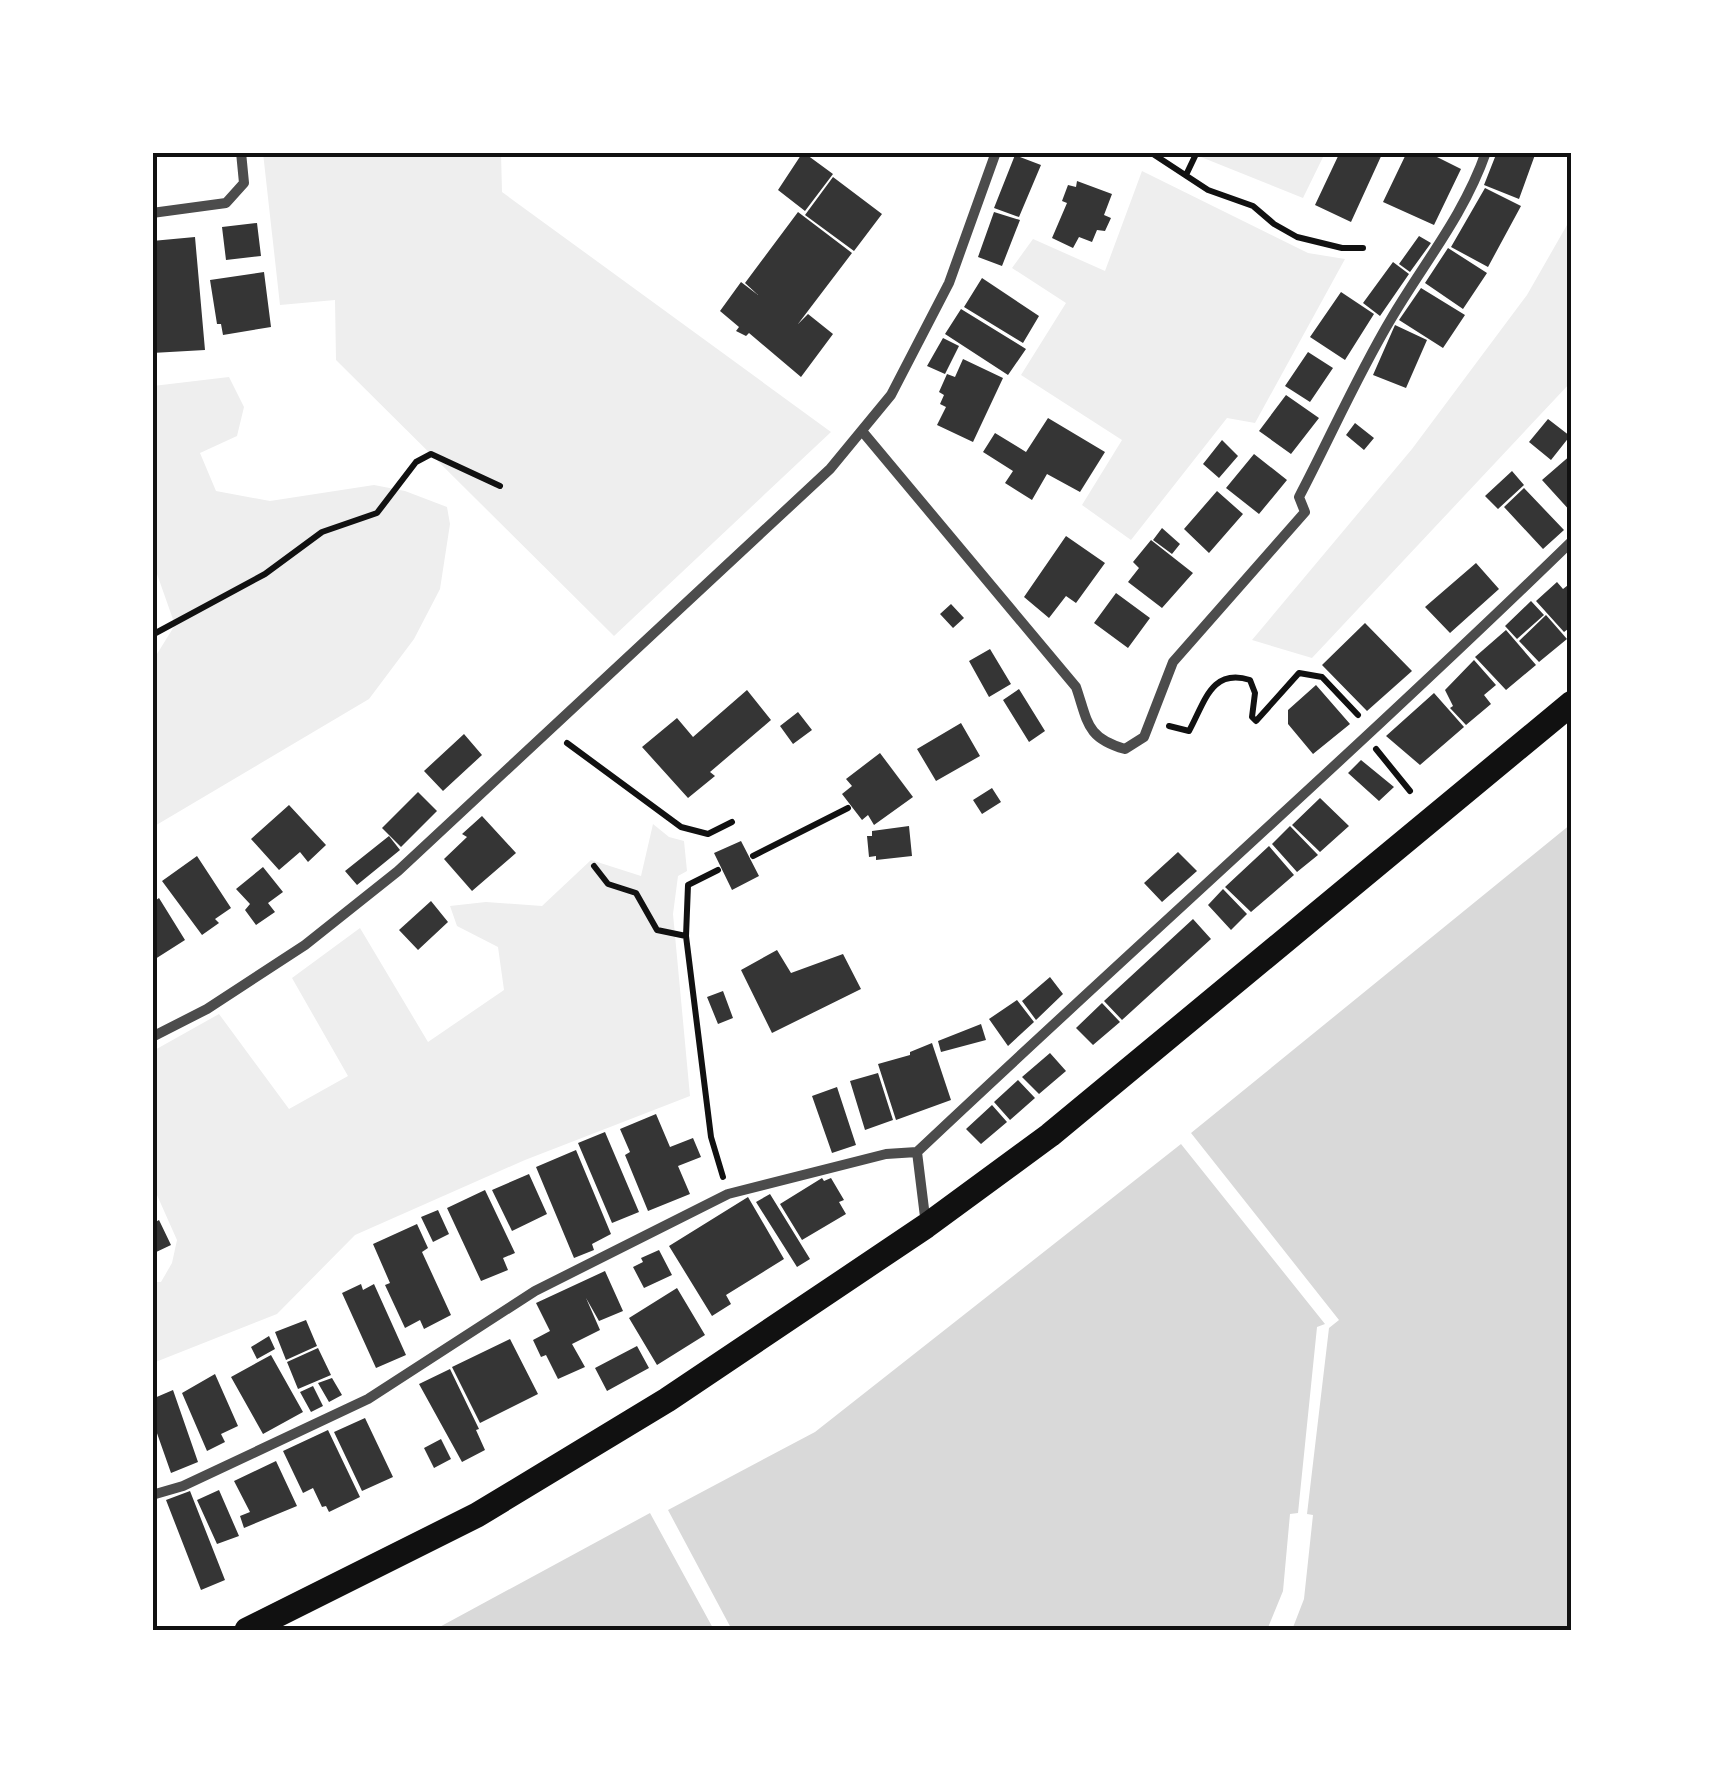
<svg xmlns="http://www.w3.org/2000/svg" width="1724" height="1783" viewBox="0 0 1724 1783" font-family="Roboto,sans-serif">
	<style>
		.green { fill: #eee }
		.water { fill: #d9d9d9 }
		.building { fill: #353535 }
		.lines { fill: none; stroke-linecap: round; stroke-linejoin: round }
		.path { stroke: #111; stroke-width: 6 }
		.minor { stroke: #4c4c4c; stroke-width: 10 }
		.primary { stroke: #111; stroke-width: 25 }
		.neatline { fill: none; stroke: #111; stroke-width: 4 }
	</style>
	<rect width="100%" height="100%" fill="#fff"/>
	<path class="green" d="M263 153H501L502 192 831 432 614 636 336 360 335 300 280 305Z
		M1191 153H1325L1303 198Z
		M1142 171 1308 253 1345 259 1255 423 1227 418 1131 540 1082 505 1122 440 1021 375 1066 303 1012 268 1033 239 1105 271Z
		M1571 218V382L1312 658 1252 640 1412 449 1527 295Z
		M229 377 244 407 237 436 200 453 216 491 270 501 374 485 405 491 447 507 450 524 440 589 414 639 369 699 153 827 152 662 175 625 157 574 153 575V386Z
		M653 824 669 837 684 841 687 871 678 876 673 914 690 1096 525 1160 355 1235 277 1314 153 1363V1282H161L172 1263 177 1240 153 1186V1051L219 1014 289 1109 348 1076 292 978 360 928 428 1042 504 990 498 947 457 926 450 906 486 902 542 906 591 860 641 876Z"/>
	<path class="water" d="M1571 824V1630H1292L1304 1599 1313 1515 1307 1514 1329 1328 1339 1320 1191 1133Z
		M1181 1144 1325 1324 1317 1327 1298 1513 1290 1514 1283 1591 1267 1630H732L668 1510 815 1432Z
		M650 1513 714 1630H434Z"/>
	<path class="building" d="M803 152 833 174 805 211 778 190Z
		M1340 152H1383L1351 222 1315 205Z
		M1407 152H1427L1461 169 1434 225 1383 202Z
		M1497 152H1536L1519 199 1484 185Z
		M1015 155 1041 165 1019 217 994 208Z
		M833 177 882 214 854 251 805 215Z
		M1077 181 1112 194 1104 215 1111 218 1105 231 1097 230 1092 242 1079 237 1073 248 1052 238 1067 203 1062 201 1068 185 1076 187Z
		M1485 188 1521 206 1488 267 1451 247Z
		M798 212 852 253 798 324 808 314 833 334 801 377 749 333 746 336 736 331 739 327 720 311 741 282 758 295 745 283Z
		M994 212 1020 220 1002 266 978 257Z
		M257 223 261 256 226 260 222 227Z
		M1419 236 1431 243 1410 272 1399 264Z
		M195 237 205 350 152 353V241Z
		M1448 248 1487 273 1463 309 1425 283Z
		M1393 262 1409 274 1380 316 1363 303Z
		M264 272 271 327 223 335 221 324H217L210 280Z
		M982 278 1039 316 1023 343 964 307Z
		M1421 288 1465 315 1443 348 1399 320Z
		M1341 292 1374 314 1345 360 1310 337Z
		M961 309 1026 349 1008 375 945 334Z
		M1395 325 1427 340 1406 388 1373 375Z
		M943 338 959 346 945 374 927 366Z
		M1308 352 1333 368 1310 402 1285 386Z
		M963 359 1003 378 973 442 937 425 946 407 940 404 944 395 939 392 947 374 955 377Z
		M1286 395 1319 418 1291 454 1259 431Z
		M1048 418 1105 452 1080 492 1047 474 1032 500 1005 483 1013 471 983 452 995 433 1026 452Z
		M1548 419 1570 436 1551 460 1529 442Z
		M1355 423 1374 438 1364 450 1346 435Z
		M1222 440 1238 456 1219 478 1203 464Z
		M1254 454 1287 480 1259 514 1226 488Z
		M1572 454V513L1542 480Z
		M1512 471 1524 485 1498 509 1485 496Z
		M1524 488 1564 530 1543 549 1504 507Z
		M1217 491 1243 514 1209 553 1184 529Z
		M1162 528 1180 544 1172 554 1153 540Z
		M1066 536 1105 563 1076 603 1066 596 1049 618 1024 597Z
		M1151 540 1193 573 1162 608 1128 582 1139 568 1133 562Z
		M1476 563 1499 589 1450 633 1425 607Z
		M1557 582 1563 589 1572 582V626L1564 632 1536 601Z
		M1116 593 1150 618 1128 648 1094 623Z
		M1531 601 1544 615 1517 639 1505 626Z
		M951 604 964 618 953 628 940 614Z
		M1546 615 1567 639 1539 662 1519 641Z
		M1365 623 1412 671 1367 711 1322 665Z
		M1506 630 1536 665 1506 690 1475 657Z
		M990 649 1011 684 989 697 969 661Z
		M1474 660 1496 685 1484 695 1491 704 1466 725 1450 708 1453 706 1445 690Z
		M1316 685 1350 724 1313 754 1288 724V710Z
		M1019 689 1045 731 1029 742 1003 700Z
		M747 690 771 720 710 772 715 776 688 798 642 747 677 718 693 737Z
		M1434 693 1464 727 1420 765 1386 736Z
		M798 712 812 730 793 744 780 726Z
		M961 723 980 756 936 781 917 749Z
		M464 734 482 755 443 791 424 771Z
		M880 753 913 797 874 825 868 815 862 820 842 794 852 786 846 779Z
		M1361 760 1394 787 1379 801 1348 773Z
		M992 788 1001 802 982 814 973 800Z
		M418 792 437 811 401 847 382 828Z
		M1320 798 1349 826 1320 852 1292 825Z
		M289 805 326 845 308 862 300 852 279 870 251 839Z
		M482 816 516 853 472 891 444 859 467 837 462 834Z
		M909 826 912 856 876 860V856L869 857 867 836H872V831Z
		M1290 826 1318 855 1297 872 1272 844Z
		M389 836 400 850 357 885 345 871Z
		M741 841 759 876 732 890 714 853Z
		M1269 846 1294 875 1251 912 1225 887Z
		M1178 852 1197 871 1162 902 1144 883Z
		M197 856 231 908 215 919 219 923 202 935 162 881Z
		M263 867 283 892 268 903 275 912 256 925 245 910 250 904 236 889Z
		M1223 889 1247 914 1231 930 1208 905Z
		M159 898 185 940 152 961V903Z
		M431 901 448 922 418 950 399 930Z
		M1193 919 1211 939 1122 1020 1104 1001Z
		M777 950 791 973 843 954 861 989 772 1033 741 970Z
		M1050 977 1063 994 1036 1020 1022 1001Z
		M723 991 733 1018 718 1024 707 997Z
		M1017 1000 1034 1022 1008 1046 989 1019Z
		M1102 1003 1120 1022 1093 1045 1076 1028Z
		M981 1024 986 1040 941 1052 938 1041Z
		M932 1043 951 1100 896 1120 878 1064 910 1055V1052Z
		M1050 1053 1066 1071 1039 1094 1022 1077Z
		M878 1073 893 1120 865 1130 850 1081Z
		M1018 1080 1035 1098 1010 1120 994 1102Z
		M837 1087 856 1145 832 1153 812 1096Z
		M992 1105 1007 1122 981 1144 966 1129Z
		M656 1114 670 1147 693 1138 701 1157 678 1166 690 1194 648 1211 625 1155 630 1152 620 1129Z
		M605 1132 639 1212 612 1223 578 1143Z
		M576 1150 611 1234 592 1244 594 1250 574 1258 536 1167Z
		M529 1174 547 1214 512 1231 492 1190Z
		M822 1178 824 1181 831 1178 844 1200 839 1202 846 1214 802 1240 780 1204Z
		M485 1190 515 1253 503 1258 508 1270 481 1281 447 1208Z
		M770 1194 810 1259 797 1267 756 1202Z
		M748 1197 784 1259 726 1295 731 1304 712 1316 669 1246Z
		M438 1210 449 1234 433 1242 421 1217Z
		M159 1220 171 1245 152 1254V1241L157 1238 152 1224Z
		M417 1224 428 1248 422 1252 451 1315 424 1329 420 1320 405 1328 385 1285 390 1283 373 1244Z
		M659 1250 672 1275 644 1288 633 1267 643 1262 641 1258Z
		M605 1271 623 1311 599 1321 586 1298 600 1330 572 1344 585 1367 558 1379 546 1355 541 1357 533 1340 550 1331 536 1303Z
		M361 1284 363 1290 374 1284 406 1355 376 1368 342 1293Z
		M677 1288 705 1335 657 1365 629 1318Z
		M306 1320 317 1346 286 1360 275 1332Z
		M269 1336 275 1349 257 1359 251 1347Z
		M510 1339 538 1394 480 1423 452 1367Z
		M637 1346 649 1368 607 1391 595 1368Z
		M318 1348 331 1375 298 1389 287 1362Z
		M271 1355 303 1412 263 1434 231 1377Z
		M450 1369 479 1429 476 1430 485 1450 462 1462 419 1384Z
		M215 1374 238 1426 221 1434 225 1442 207 1451 182 1393Z
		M332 1378 342 1395 329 1402 318 1383Z
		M313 1386 323 1406 311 1412 300 1392Z
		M173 1390 198 1462 171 1473 152 1419V1399Z
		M365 1418 393 1477 362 1491 334 1432Z
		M328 1430 360 1497 329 1512 326 1506 322 1507 313 1488 303 1493 283 1451Z
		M441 1439 451 1459 434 1468 424 1448Z
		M276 1461 297 1506 244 1528 240 1516 250 1512 234 1481Z
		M219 1490 239 1536 217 1544 197 1500Z
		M190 1491 225 1580 201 1590 166 1500Z"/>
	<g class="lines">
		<path class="path" d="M1150 152 1208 190 1253 206 1274 224 1297 237 1342 248H1363
			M1186 175 1197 152
			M152 635 265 574 322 532 377 513 416 462 431 454 500 486
			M1169 726 1189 731C1205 702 1211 668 1250 680L1255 693 1252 717 1256 721 1299 673 1322 677 1358 715
			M567 743 681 827 708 834 732 822
			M1376 749 1410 791
			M753 856 848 808
			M594 866 608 884 636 893 657 930 686 936
			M718 870 688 885 686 936 711 1137 723 1177"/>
		<path class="minor" d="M152 213 226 203 244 183 241 152
			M862 431 1076 687C1088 722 1086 738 1125 749L1144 737 1173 662 1305 512 1299 497C1330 438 1357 376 1391 319 1424 263 1464 215 1486 152
			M152 1037 207 1009 305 945 398 871 830 469 891 395 949 283 996 152
			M917 1152C1134 947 1358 749 1572 541
			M917 1152 926 1225
			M152 1495 183 1486 368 1399 535 1291 728 1194 886 1154 917 1152"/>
		<path class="primary" d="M247 1630 477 1515 667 1400 926 1226 1050 1135 1572 703"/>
	</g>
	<rect width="1724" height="1783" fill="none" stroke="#ffffff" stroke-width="310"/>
	<rect x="155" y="155" width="1414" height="1473" class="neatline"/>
</svg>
